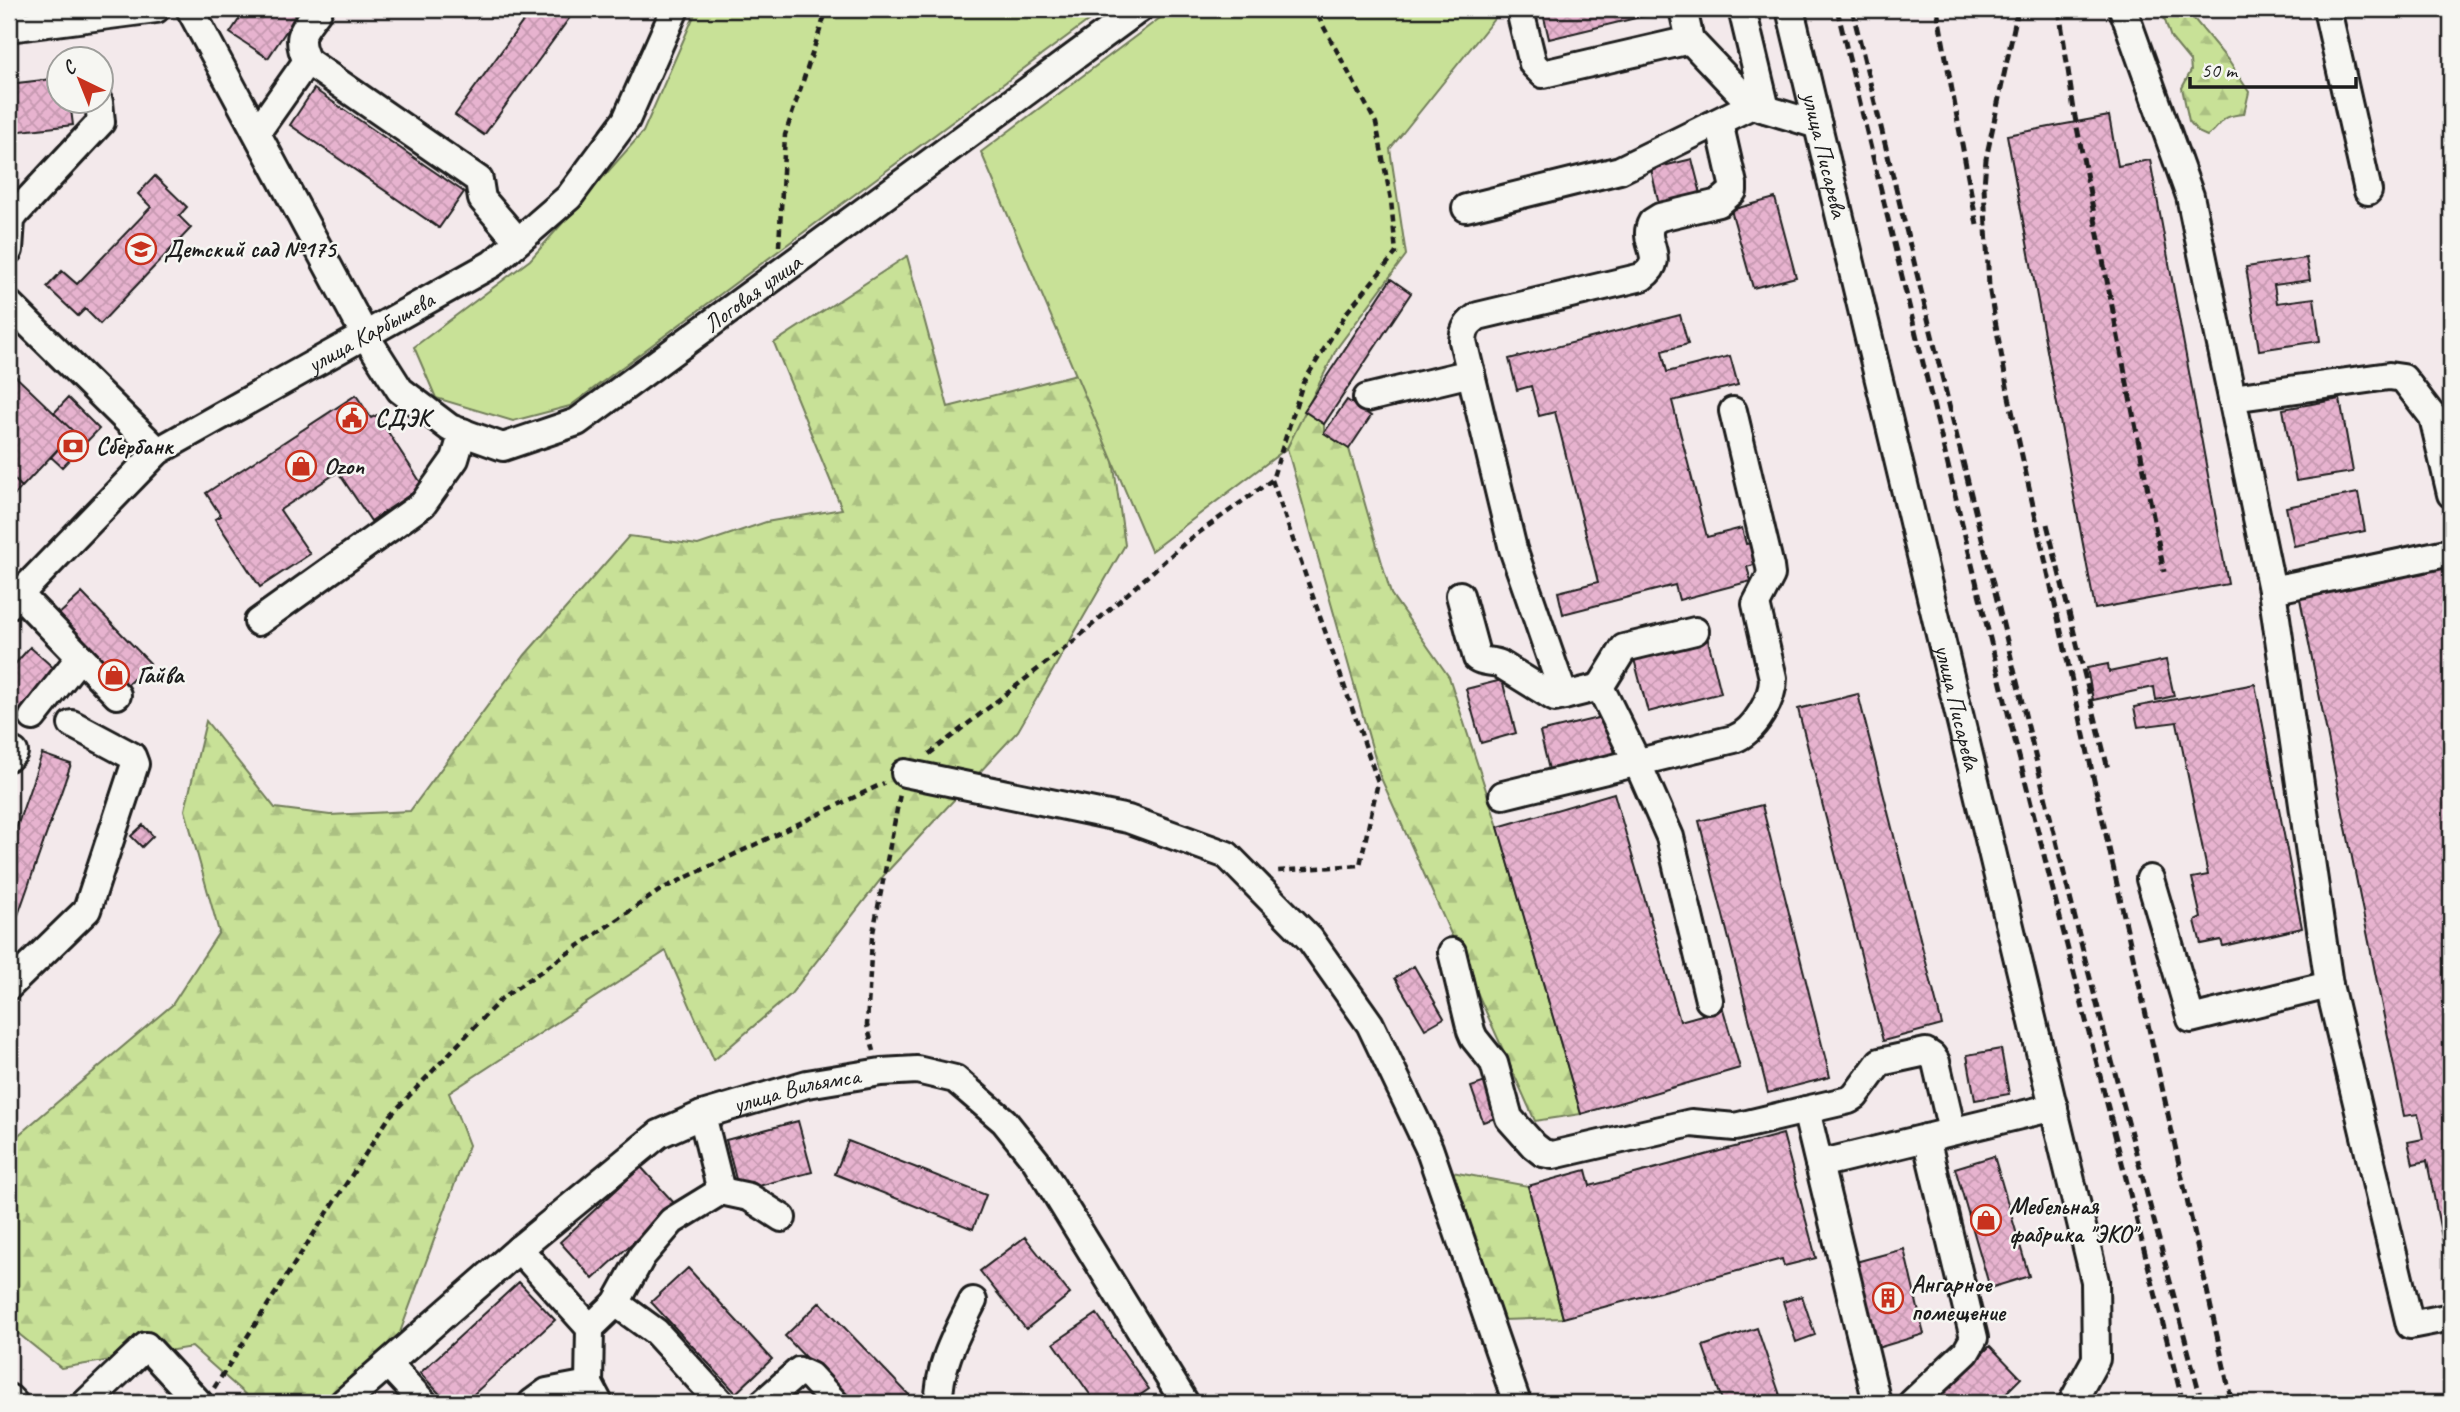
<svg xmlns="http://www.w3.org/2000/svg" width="2460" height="1412" viewBox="0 0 2460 1412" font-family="Caveat,sans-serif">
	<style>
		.forest { fill: url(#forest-firs); stroke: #727e5a; stroke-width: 2 }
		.green { fill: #c8e197; stroke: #727e5a; stroke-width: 2 }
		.building { fill: url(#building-cross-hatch); stroke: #1c1c1c; stroke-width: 2 }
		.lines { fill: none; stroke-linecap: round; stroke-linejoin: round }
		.minor-casing { stroke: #1c1c1c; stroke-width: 32 }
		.path { stroke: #1c1c1c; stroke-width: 4.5; stroke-dasharray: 7 5; stroke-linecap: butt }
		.minor { stroke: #f6f6f2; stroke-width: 26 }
		.rail { stroke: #1c1c1c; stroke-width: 5; stroke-dasharray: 10 5; stroke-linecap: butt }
		.labels { text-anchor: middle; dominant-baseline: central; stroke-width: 5; stroke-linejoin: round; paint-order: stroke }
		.street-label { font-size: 24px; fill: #1c1c1c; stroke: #f6f6f2 }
		.poi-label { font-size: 24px; font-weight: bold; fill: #1c1c1c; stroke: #f6f6f2; text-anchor: start }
	</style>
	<defs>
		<pattern id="forest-firs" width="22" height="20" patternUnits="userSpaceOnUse" patternTransform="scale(1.75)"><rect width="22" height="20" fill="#c8e197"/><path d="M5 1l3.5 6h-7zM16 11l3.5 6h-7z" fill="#abc082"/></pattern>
		<pattern id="building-cross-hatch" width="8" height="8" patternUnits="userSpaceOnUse" patternTransform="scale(1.75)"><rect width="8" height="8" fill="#e7b3cf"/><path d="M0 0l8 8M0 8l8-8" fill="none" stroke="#c699b1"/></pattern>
	</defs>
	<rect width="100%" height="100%" fill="#f3e9eb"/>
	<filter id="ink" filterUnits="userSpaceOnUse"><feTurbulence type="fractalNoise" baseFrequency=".0143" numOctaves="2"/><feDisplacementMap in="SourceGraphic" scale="14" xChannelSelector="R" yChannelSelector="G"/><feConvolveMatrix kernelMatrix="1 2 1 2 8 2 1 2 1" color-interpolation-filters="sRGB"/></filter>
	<g filter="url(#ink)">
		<path class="forest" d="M2161 9H2186L2228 60 2249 92 2244 114C2217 116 2225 124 2207 136L2198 132 2189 121 2182 88 2191 71 2190 61 2171 38Z
			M907 256 948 407 1100 368 1125 545 1018 731 885 874 790 995 714 1060 666 951 449 1093 469 1145 395 1346 326 1403H255L192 1347 61 1368 9 1326V1143L172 1005 219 932 185 810 206 721 275 808 330 815 410 811 525 655 629 536 698 545 766 522 842 509 774 343Z
			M1304 411 1324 424V433L1349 449 1391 594 1449 677 1498 827 1581 1114 1535 1121 1380 776 1287 448Z
			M1452 1172 1528 1186 1563 1318 1502 1320Z"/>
		<path class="green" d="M697 9H1104L570 406 513 421 436 398 414 347 530 260 643 132Z
			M1172 9H1502L1390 149 1406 255 1337 348 1287 448 1151 551 981 152Z"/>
		<path class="building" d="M246 9H301L268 58 230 33Z
			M532 9H576L484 135 455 115Z
			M1542 9H1668L1669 10 1549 39Z
			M1697 9H1723V11L1699 17Z
			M60 78V102H70L73 125 12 132 9 84Z
			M314 89 464 192 439 228 290 125Z
			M2109 116 2118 166 2150 160 2228 584 2095 609 2007 135Z
			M1692 159 1701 194 1659 205 1651 169Z
			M155 176 187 207 179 216 191 228 100 324 85 309 78 316 47 287 62 271 77 284 151 207 138 194Z
			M1775 198 1796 277 1753 288 1731 210Z
			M2306 258 2310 280 2274 285 2277 303 2314 298 2320 341 2259 350 2246 267Z
			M1391 279 1411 293 1324 424 1304 411Z
			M1680 315 1688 344 1662 351 1667 372 1730 356 1738 385 1672 401 1707 537 1742 528 1746 544 1755 542 1760 563 1747 567 1751 581 1679 600 1675 585 1563 614 1558 592 1598 582 1555 412 1539 416 1531 386 1517 390 1509 359Z
			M9 370 74 432 22 487 9 474V437L13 432 9 428Z
			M356 395 371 418 377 415 423 486 371 521 338 472 280 510 310 554 260 587 215 519 221 516 206 493Z
			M68 398 99 429 62 467 51 457 74 432 54 413Z
			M2340 399 2353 472 2296 481 2283 409Z
			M1347 400 1371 416 1349 449 1324 433Z
			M9 474 22 487 9 501Z
			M2358 493 2365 531 2294 546 2286 507Z
			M2451 558V1262L2447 1263 2427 1161 2413 1164 2408 1142 2423 1139 2418 1114 2404 1116 2298 589Z
			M82 593 150 663 124 688 56 617Z
			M1708 640 1721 693 1648 712 1634 659Z
			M30 647 56 670 14 717 9 712V671Z
			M2166 660 2174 696 2156 700 2154 687 2093 700 2087 668 2108 664 2109 672Z
			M1502 680 1516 733 1481 743 1466 689Z
			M2255 684 2302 928 2223 946 2221 940 2201 944 2195 921 2201 918 2192 878 2208 875 2177 722 2138 727 2134 707Z
			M1858 694 1942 1025 1883 1041 1798 709Z
			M1606 716 1616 758 1550 774 1540 732Z
			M42 754 71 764 18 915 9 912V834L14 835Z
			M1614 793 1680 1021 1723 1009 1740 1068 1581 1114 1498 827Z
			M1762 805 1830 1077 1768 1093 1699 821Z
			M143 825 153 836 142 847 131 836Z
			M1414 966 1444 1018 1425 1029 1395 978Z
			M2001 1049 2009 1094 1975 1100 1967 1055Z
			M1491 1080 1502 1116 1483 1122 1471 1087Z
			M798 1121 812 1172 739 1191 726 1140Z
			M1783 1134 1816 1258 1784 1266 1782 1259 1563 1318 1528 1186 1586 1170 1590 1186Z
			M848 1141 986 1195 973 1229 835 1174Z
			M1994 1156 2029 1276 1990 1288 1955 1168Z
			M641 1167 675 1204 593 1279 560 1242Z
			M1025 1237 1070 1294 1026 1329 980 1271Z
			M1904 1249 1924 1334 1874 1349 1852 1263Z
			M688 1268 772 1359 736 1393 651 1302Z
			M519 1282 555 1320 464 1403H448L420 1373Z
			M1802 1296 1815 1335 1796 1342 1783 1302Z
			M820 1302 910 1396 903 1403H849L785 1336Z
			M1097 1314 1149 1389 1129 1403H1096L1054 1343Z
			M1757 1328 1782 1401 1775 1403H1723L1703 1346Z
			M1990 1346 2021 1378 1996 1403H1933Z"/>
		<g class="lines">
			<g class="minor-casing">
				<g id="minor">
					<path id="s1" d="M190 9 365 335 400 390 450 428 503 447 577 422 1139 9"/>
					<path d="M1683 9 1690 40 1752 105 1818 125"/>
					<path d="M1742 9 1766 109"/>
					<path id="s2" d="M1790 9 2095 1281 2096 1359 2072 1403"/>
					<path d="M2123 9 2190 196 2272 590 2329 985 2410 1325 2451 1317"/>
					<path d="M2327 9 2368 191"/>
					<path d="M1522 19 1533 64 1543 74 1690 40"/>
					<path d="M9 28 156 9"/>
					<path d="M307 61C294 35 304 30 319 9"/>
					<path d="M257 132 307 61 479 180 482 199 518 241"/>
					<path d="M1466 208 1620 170 1752 105"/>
					<path d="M9 250 11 220 16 213 101 122 99 102"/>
					<path d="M9 304 158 451"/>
					<path d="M1367 398 1471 373"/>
					<path d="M2232 398 2389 376 2403 378 2433 417 2451 494"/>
					<path d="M2272 590 2451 552"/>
					<path d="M19 594 117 695"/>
					<path d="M1460 595 1477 658C1484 663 1492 660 1500 664L1555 698 1564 696"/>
					<path id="s3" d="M9 605 158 451 492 264 569 197 626 120 675 9"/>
					<path d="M258 622 423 504 455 459 463 432"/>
					<path d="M1600 687 1624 648 1695 631"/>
					<path d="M33 717 80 657"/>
					<path d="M9 757 14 752"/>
					<path d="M905 773 1128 819 1227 855 1310 939 1370 1024 1429 1148 1517 1403"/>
					<path d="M1503 795 1734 739C1755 731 1773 699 1773 678L1756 604 1771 575 1770 567 1733 411"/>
					<path d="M2150 879 2191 1019 2329 985"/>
					<path d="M1452 952 1471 1031 1474 1038 1494 1063 1509 1118 1534 1146 1543 1153 1553 1155 1691 1123 1735 1127 1806 1110 1819 1164 2054 1107"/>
					<path d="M9 986 87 910 135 764 132 756 72 724"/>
					<path d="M1709 1000 1670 837 1637 762 1600 687 1564 696 1513 549 1463 341C1464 328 1468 323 1478 316L1642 277C1669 258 1640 243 1652 222L1660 217 1719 203 1733 191V184L1719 122"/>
					<path d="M1806 1110 1849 1100 1855 1096 1880 1062 1926 1052 1932 1056 1936 1062 1952 1131"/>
					<path d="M1819 1164 1877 1403"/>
					<path d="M721 1191 749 1197 782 1218"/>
					<path d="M519 1249 590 1328 589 1384 599 1403"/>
					<path d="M616 1303 656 1332 721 1403"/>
					<path d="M590 1328 616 1303 642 1256 672 1221 721 1191 702 1115"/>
					<path d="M388 1364 424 1403"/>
					<path d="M9 1398 14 1403"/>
					<path d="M86 1403 146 1346 199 1403"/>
					<path id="s4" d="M343 1403 519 1249 659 1134 702 1115 807 1084 881 1072 917 1070 955 1079 1004 1121 1036 1161 1185 1403"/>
					<path d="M532 1403 547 1392 589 1384"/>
					<path d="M763 1403 799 1371 810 1376 835 1403"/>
					<path d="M939 1403C938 1366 957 1333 973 1301"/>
					<path d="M1912 1403 1966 1352 1974 1338 1926 1138"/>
				</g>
			</g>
			<path class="path" d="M779 246 785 135 827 9
				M1272 480 1378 782 1360 865 1277 871
				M929 754 1074 641 1186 542 1272 480 1303 383 1347 312 1396 253 1391 200 1376 123 1314 9
				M874 1051 867 1025 872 938 900 794
				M9 1089 16 1084
				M214 1388 390 1116 502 998 662 889 884 783"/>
			<use href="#minor" class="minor"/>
			<path class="rail" d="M1837 9 2011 725 2183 1403
				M1852 9 2085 959 2202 1403
				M1937 9 1977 225
				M2018 9 1986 159 1984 187 1989 287 2009 397 2232 1403
				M2059 9 2075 117 2164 572
				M2047 524 2108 769"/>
		</g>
	</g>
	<defs>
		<g id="school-ring" transform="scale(1.575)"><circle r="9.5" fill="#f6f6f2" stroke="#c8321e" stroke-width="1.5"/><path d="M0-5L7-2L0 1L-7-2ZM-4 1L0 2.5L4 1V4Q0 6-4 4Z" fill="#c8321e"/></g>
		<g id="civic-ring" transform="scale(1.575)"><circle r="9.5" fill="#f6f6f2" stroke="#c8321e" stroke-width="1.5"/><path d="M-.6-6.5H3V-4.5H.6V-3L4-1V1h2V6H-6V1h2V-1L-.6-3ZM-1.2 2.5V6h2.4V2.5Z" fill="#c8321e"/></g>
		<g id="bank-ring" transform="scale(1.575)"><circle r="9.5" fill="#f6f6f2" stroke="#c8321e" stroke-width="1.5"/><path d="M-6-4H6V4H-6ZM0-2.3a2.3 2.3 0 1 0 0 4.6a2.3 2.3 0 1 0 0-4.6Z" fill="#c8321e"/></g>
		<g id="shop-ring" transform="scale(1.575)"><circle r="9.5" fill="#f6f6f2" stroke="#c8321e" stroke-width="1.5"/><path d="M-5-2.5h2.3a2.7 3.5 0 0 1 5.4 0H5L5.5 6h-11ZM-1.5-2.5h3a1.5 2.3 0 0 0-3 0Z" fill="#c8321e"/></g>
		<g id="building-ring" transform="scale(1.575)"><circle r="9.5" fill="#f6f6f2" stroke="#c8321e" stroke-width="1.5"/><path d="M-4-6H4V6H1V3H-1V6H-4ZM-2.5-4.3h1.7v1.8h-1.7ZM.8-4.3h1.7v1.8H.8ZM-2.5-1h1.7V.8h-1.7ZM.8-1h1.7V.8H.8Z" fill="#c8321e"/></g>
	</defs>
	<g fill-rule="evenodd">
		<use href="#school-ring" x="141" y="249"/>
		<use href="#civic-ring" x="352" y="418"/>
		<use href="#bank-ring" x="73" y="446"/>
		<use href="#shop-ring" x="301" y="466"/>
		<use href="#shop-ring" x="114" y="675"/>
		<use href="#shop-ring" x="1986" y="1220"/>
		<use href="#building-ring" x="1888" y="1298"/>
	</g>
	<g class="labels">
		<g class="street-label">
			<text stroke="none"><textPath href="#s2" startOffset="150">улица Писарева</textPath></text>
			<text stroke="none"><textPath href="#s1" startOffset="850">Логовая улица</textPath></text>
			<text stroke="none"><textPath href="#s3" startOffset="458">улица Карбышева</textPath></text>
			<text stroke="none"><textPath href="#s2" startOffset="718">улица Писарева</textPath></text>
			<text stroke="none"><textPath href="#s4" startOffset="560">улица Вильямса</textPath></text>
		</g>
		<g class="poi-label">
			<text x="164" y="249">Детский сад №175</text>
			<text x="375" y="418">СДЭК</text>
			<text x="96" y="446">Сбербанк</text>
			<text x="324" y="466">Ozon</text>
			<text x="137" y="675">Гайва</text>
			<text x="2009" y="1206">Мебельная<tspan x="2009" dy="28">фабрика "ЭКО"</tspan></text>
			<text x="1911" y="1284">Ангарное<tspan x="1911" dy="28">помещение</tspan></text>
		</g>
	</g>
	<rect width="2460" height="1412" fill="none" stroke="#f6f6f2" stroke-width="35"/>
	<rect x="18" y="18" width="2425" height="1377" fill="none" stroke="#1c1c1c" stroke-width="2.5" filter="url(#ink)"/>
	<g transform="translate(80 80) rotate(317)"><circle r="33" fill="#f6f6f2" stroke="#9f9f9c" stroke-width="2"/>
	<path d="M0-5L12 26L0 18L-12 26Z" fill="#c8321e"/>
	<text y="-10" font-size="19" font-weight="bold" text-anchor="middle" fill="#1c1c1c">С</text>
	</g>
	<path d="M2190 77v10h166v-10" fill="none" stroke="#1c1c1c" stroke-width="3.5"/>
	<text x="2201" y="77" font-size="21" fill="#1c1c1c" stroke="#f6f6f2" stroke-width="5" paint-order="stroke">50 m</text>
</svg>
